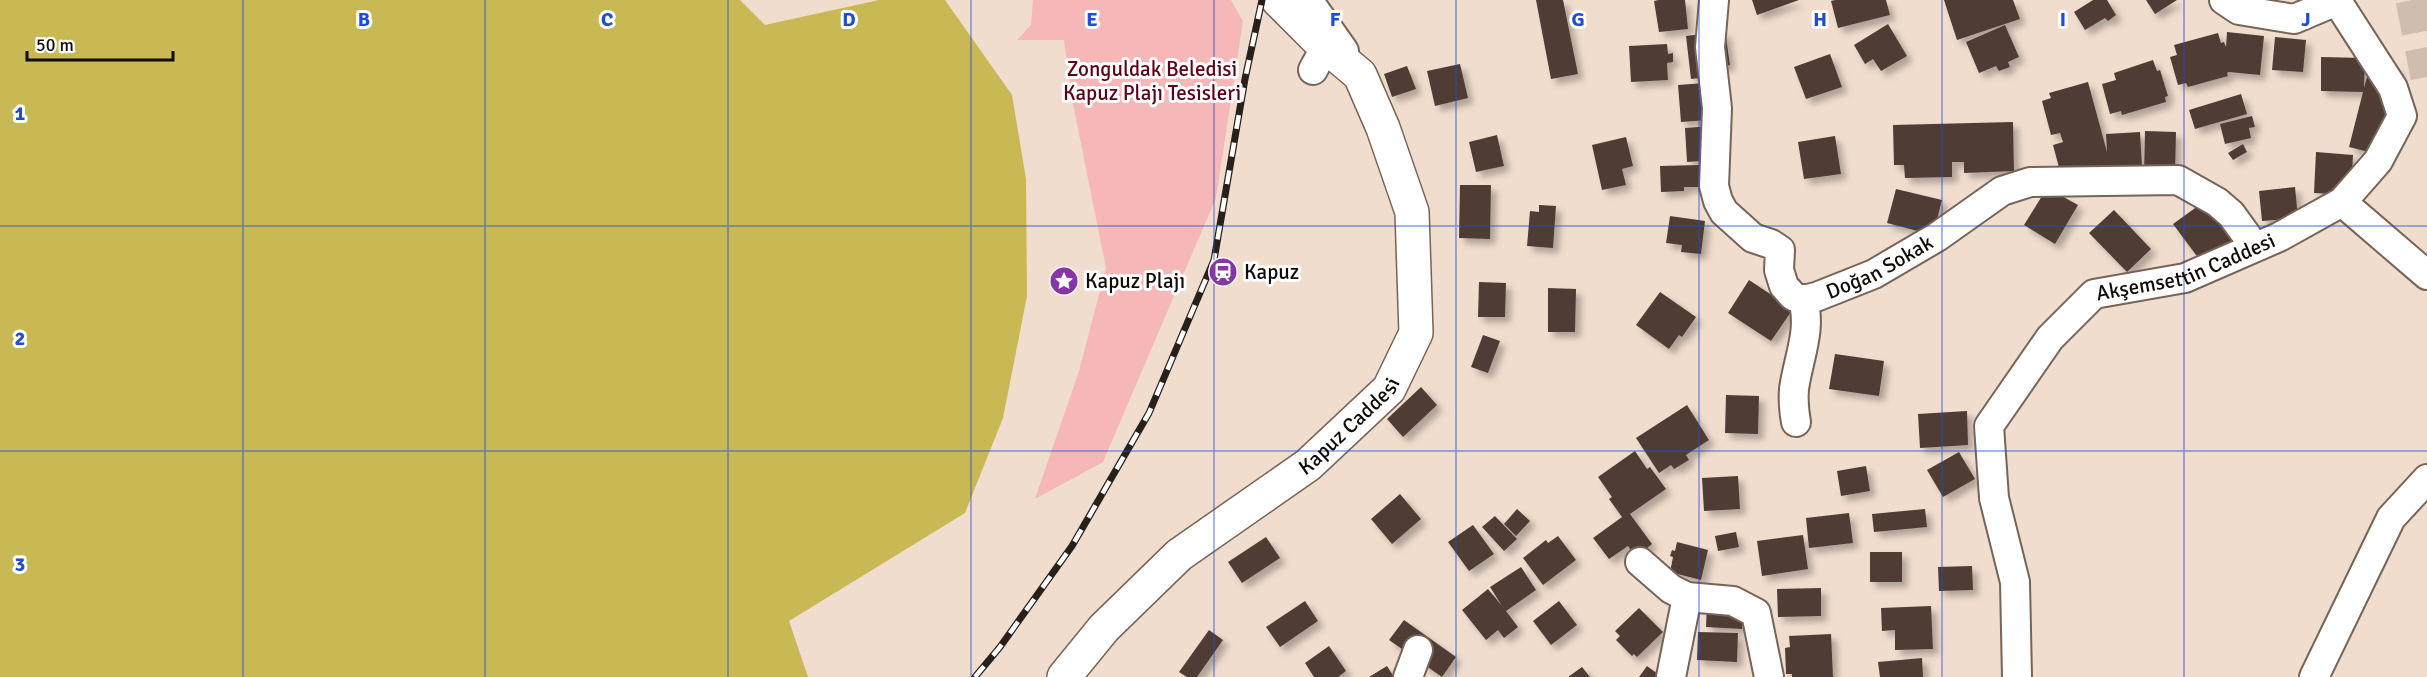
<svg xmlns="http://www.w3.org/2000/svg" width="2427" height="677" viewBox="0 0 2427 677" font-family="Signika,sans-serif">
	<style>
		.green { fill: #f6b7b8 }
		.water { fill: #c8b954 }
		.building { fill: #503c36; filter: url(#shadow) }
		.lines { fill: none; stroke-linecap: round; stroke-linejoin: round }
		.highway-tunnel { stroke: #cfbeb0; stroke-width: 33; stroke-dasharray: 33 16; stroke-linecap: butt }
		.minor-casing { stroke: #756457; stroke-width: 32 }
		.major-casing { stroke: #756457; stroke-width: 36 }
		.minor { stroke: #fff; stroke-width: 28 }
		.major { stroke: #fff; stroke-width: 33 }
		.rail-casing { stroke: #27201b; stroke-width: 7 }
		.rail { stroke: #fff; stroke-width: 4.5; stroke-dasharray: 14; stroke-linecap: butt }
		.grid { fill: none; stroke: #1d4ed8; stroke-width: 1.5; stroke-opacity: 0.55 }
		.labels { text-anchor: middle; dominant-baseline: central; stroke-width: 6; stroke-linejoin: round; paint-order: stroke }
		.park-label { font-size: 21px; fill: #5e0016; stroke: #fff }
		.street-label { font-size: 21px; fill: #110b07; stroke: #fff }
		.poi-label { font-size: 21px; fill: #110b07; stroke: #fff; text-anchor: start }
		.grid-label { font-size: 20px; text-anchor: middle; font-weight: bold; fill: #1d4ed8; stroke: #fff; stroke-width: 6; stroke-linejoin: round; paint-order: stroke }
	</style>
	<defs>
		<filter id="shadow"><feDropShadow dx="5.5" dy="5.5" stdDeviation="3" flood-color="#0004"/></filter>
	</defs>
	<rect width="100%" height="100%" fill="#f0ddce"/>
	<path class="green" d="M1033 0H1231L1243 21 1216 198 1103 462 1035 499 1079 371 1106 268 1072 99 1064 40H1017L1031 25Z"/>
	<path class="water" d="M0 0H740L765 25 879 0H945L1012 95 1026 179 1027 296 1003 418 965 513 789 621 808 677H0Z"/>
	<path class="building" d="M1536 0H1563L1578 74 1551 79Z
		M1659 0H1685L1688 29 1659 32 1654 1Z
		M1752 0H1799L1757 15Z
		M1835 0H1886L1890 15 1838 28 1831 1Z
		M1944 0H2013L2020 19 1957 40Z
		M2093 0H2107L2116 15 2108 21 2105 18 2085 30 2074 12Z
		M2146 0H2177L2155 14Z
		M1888 24 1907 56 1881 71 1873 59 1865 64 1854 45Z
		M2005 25 2019 57 2008 62 2010 67 1999 71 1996 66 1979 73 1966 42Z
		M1725 31 1730 65 1716 67 1717 76 1691 79 1686 36Z
		M2227 32 2264 36 2260 75 2229 72 2227 73 2228 76 2188 87 2186 83 2178 85 2170 57 2177 55 2174 45 2218 33 2221 43 2224 42 2226 47Z
		M2275 37 2306 40 2303 72 2272 70Z
		M1667 44 1668 54 1673 53V62L1667 63 1668 80 1631 82 1629 46Z
		M1830 54 1842 87 1806 99 1794 67Z
		M2321 57 2365 58 2364 88 2371 62 2399 69 2377 154 2349 147 2363 92 2321 91Z
		M2153 60 2157 71 2160 70 2168 96 2165 97 2166 102 2122 115 2121 111 2110 114 2102 84 2116 80 2114 73Z
		M1460 64 1468 98 1435 106 1427 71Z
		M1407 66 1416 89 1392 97 1384 74Z
		M1718 82 1721 119 1681 122 1678 85Z
		M2088 82 2107 152 2106 134 2140 132 2143 184 2064 186 2053 145 2063 142 2060 133 2051 135 2042 101 2051 98 2049 93Z
		M2241 94 2247 114 2195 129 2189 110Z
		M2252 116 2255 127 2249 128 2251 138 2225 144 2220 124Z
		M2013 122 2014 171 1964 173V162H1952V177L1905 178 1904 165H1894L1893 125Z
		M1712 126 1714 160 1687 162 1685 128Z
		M2145 131 2176 132 2175 175H2144Z
		M1497 135 1504 166 1476 172 1469 142Z
		M1835 136 1841 174 1804 179 1798 142Z
		M1626 137 1633 166 1622 169 1626 185 1602 190 1592 145Z
		M2243 144 2247 152 2233 160 2228 153Z
		M2316 152 2353 155 2351 195 2314 193Z
		M1699 165V187H1684V191L1661 192 1660 166Z
		M1460 185H1491L1490 239 1459 238Z
		M2295 187 2298 218 2262 221 2259 191Z
		M2047 188 2078 205 2055 244 2024 225Z
		M1896 189 1942 200 1933 235 1887 223Z
		M2209 198 2238 238 2202 263 2173 224Z
		M1539 205 1556 206 1553 248 1527 246 1530 211 1539 212Z
		M2114 210 2151 249 2127 272 2089 233Z
		M1670 216 1705 221 1701 254 1681 252 1682 245 1666 243Z
		M1749 280 1793 309 1771 341 1728 313Z
		M1479 282 1506 283 1505 317H1478Z
		M1548 288 1576 289 1575 332H1548Z
		M1660 292 1696 317 1682 337 1679 335 1669 349 1636 325Z
		M1483 335 1500 341 1488 373 1471 367Z
		M1835 354 1884 361 1879 396 1829 389Z
		M1421 387 1437 405 1403 437 1387 419Z
		M1726 395 1759 396 1758 434 1725 433Z
		M1687 405 1709 440 1686 455 1689 460 1674 469 1671 465 1659 473 1636 438Z
		M1967 411 1968 445 1920 448 1918 414Z
		M1635 451 1647 469 1650 467 1666 489 1630 514 1652 544 1636 557 1628 546 1609 559 1593 538 1622 517 1609 499 1612 497 1598 477Z
		M1959 452 1975 479 1943 497 1927 470Z
		M1866 466 1870 491 1841 496 1837 471Z
		M1738 476 1740 509 1704 511 1702 478Z
		M1400 494 1421 519 1392 544 1371 519Z
		M1517 509 1530 521 1516 536 1504 524Z
		M1925 509 1927 527 1874 532 1872 514Z
		M1849 513 1853 543 1809 548 1806 518Z
		M1495 516 1517 539 1504 551 1482 527Z
		M1473 525 1494 554 1469 571 1448 542Z
		M1736 532 1739 547 1718 551 1715 536Z
		M1803 535 1808 569 1762 576 1757 541Z
		M1558 536 1576 560 1543 585 1523 558 1546 540 1548 543Z
		M1266 537 1280 558 1242 583 1228 562Z
		M1677 542 1708 550 1701 580 1670 572 1673 557 1670 556 1672 550 1675 551Z
		M1870 552H1902V582H1870Z
		M1972 566 1973 590 1939 591 1938 567Z
		M1521 567 1536 590 1506 611 1518 627 1504 638 1498 630 1486 640 1462 610 1488 589 1502 606 1490 587Z
		M1821 588V616L1778 617 1777 589Z
		M1305 601 1318 621 1280 647 1266 627Z
		M1559 601 1577 625 1551 645 1533 621Z
		M1707 604 1743 606 1742 629 1706 627Z
		M1931 606 1933 649 1895 650V630L1882 631 1881 608Z
		M1639 608 1663 632 1637 657 1634 654 1632 656 1616 640 1620 636 1615 631Z
		M1404 620 1456 657 1442 677 1389 640Z
		M1209 630 1223 640 1197 677H1187L1179 672Z
		M1698 632 1738 633 1737 662 1697 660Z
		M1831 634 1833 677H1792V674H1786L1785 648 1790 647 1789 636Z
		M1329 646 1346 671 1338 677H1314L1305 663Z
		M1922 658 1923 677H1880L1878 662Z
		M1387 666 1394 677H1369Z
		M1647 666 1662 677H1639Z
		M1582 667 1590 677H1568Z"/>
	<g class="lines">
		<path class="highway-tunnel" d="M2412 0 2427 77"/>
		<g class="minor-casing">
			<g id="minor">
				<path d="M1308 0 1344 51"/>
				<path id="s1" d="M1714 0 1710 47 1717 108 1714 186 1718 201 1724 212 1753 238 1771 244 1780 250 1779 270 1784 286 1793 296 1803 300 1816 297 1874 274 1937 237 2002 191 2030 182 2178 180 2217 202 2231 214 2247 236 2252 248"/>
				<path d="M2224 0 2239 10 2294 19 2339 0"/>
				<path d="M1313 70 1326 46"/>
				<path d="M2342 202 2427 275"/>
				<path d="M1796 422C1794 411 1793 400 1794 389 1798 359 1812 330 1803 300"/>
				<path d="M1640 562 1671 589 1687 597 1733 601 1756 613 1769 677"/>
				<path d="M1408 677 1418 650"/>
				<path d="M1671 677 1687 597"/>
				<path id="s2" d="M2017 677 2015 582 1994 498 1989 426 2050 338 2094 294 2185 278 2279 237 2342 202 2378 161 2402 116 2393 88 2337 1"/>
				<path d="M2314 677 2391 518 2427 479"/>
			</g>
		</g>
		<g class="major-casing">
			<g id="major">
				<path id="s3" d="M1064 677 1104 628 1179 555 1308 465 1389 389 1416 333 1412 212 1383 128 1360 75 1316 38 1278 0"/>
			</g>
		</g>
		<use href="#minor" class="minor"/>
		<use href="#major" class="major"/>
		<g class="rail-casing">
			<path id="rail" d="M975 677 1000 647 1072 546 1149 413 1214 260 1245 79 1262 0"/>
		</g>
		<use href="#rail" class="rail"/>
	</g>
	<path class="grid" d="M243 0V677M485 0V677M728 0V677M971 0V677M1214 0V677M1456 0V677M1699 0V677M1942 0V677M2184 0V677M0 226H2427M0 451H2427"/>
	<defs>
		<g id="station-disc" transform="scale(1.5)"><circle r="9.5" fill="#8736a5" stroke="#fff"/><path d="M-3-6H3Q5-6 5-4V2Q5 4 3 4L4.5 6H3L1.5 4h-3L-3 6H-4.5L-3 4Q-5 4-5 2V-4Q-5-6-3-6ZM-3.5-4v3h7v-3ZM-3.5 1v1.5H-2V1ZM2 1v1.5H3.5V1Z" fill="#fff"/></g>
		<g id="sight-disc" transform="scale(1.5)"><circle r="9.5" fill="#8736a5" stroke="#fff"/><path d="M0-6L1.8-2.2L6-1.7L2.9 1.2L3.7 5.4L0 3.3L-3.7 5.4L-2.9 1.2L-6-1.7L-1.8-2.2Z" fill="#fff"/></g>
	</defs>
	<g fill-rule="evenodd">
		<use href="#station-disc" x="1223" y="272"/>
		<use href="#sight-disc" x="1064" y="281"/>
	</g>
	<g class="labels">
		<g class="park-label">
			<text x="1152" y="69">Zonguldak Beledisi<tspan x="1152" dy="24">Kapuz Plajı Tesisleri</tspan></text>
		</g>
		<g class="street-label">
			<text stroke="none"><textPath href="#s1" startOffset="428">Doğan Sokak</textPath></text>
			<text stroke="none"><textPath href="#s2" startOffset="519">Akşemsettin Caddesi</textPath></text>
			<text stroke="none"><textPath href="#s3" startOffset="382">Kapuz Caddesi</textPath></text>
		</g>
		<g class="poi-label">
			<text x="1244" y="272">Kapuz</text>
			<text x="1085" y="281">Kapuz Plajı</text>
		</g>
	</g>
	<g class="grid-label">
		<text x="364" y="26">B</text>
		<text x="607" y="26">C</text>
		<text x="849" y="26">D</text>
		<text x="1092" y="26">E</text>
		<text x="1335" y="26">F</text>
		<text x="1578" y="26">G</text>
		<text x="1820" y="26">H</text>
		<text x="2063" y="26">I</text>
		<text x="2306" y="26">J</text>
		<text x="20" y="120">1</text>
		<text x="20" y="345">2</text>
		<text x="20" y="571">3</text>
	</g>
	<path d="M27 51v9h146v-9" fill="none" stroke="#110b07" stroke-width="3"/>
	<text x="36" y="51" font-size="18" fill="#110b07" stroke="#ffffff" stroke-width="4.5" paint-order="stroke">50 m</text>
</svg>
